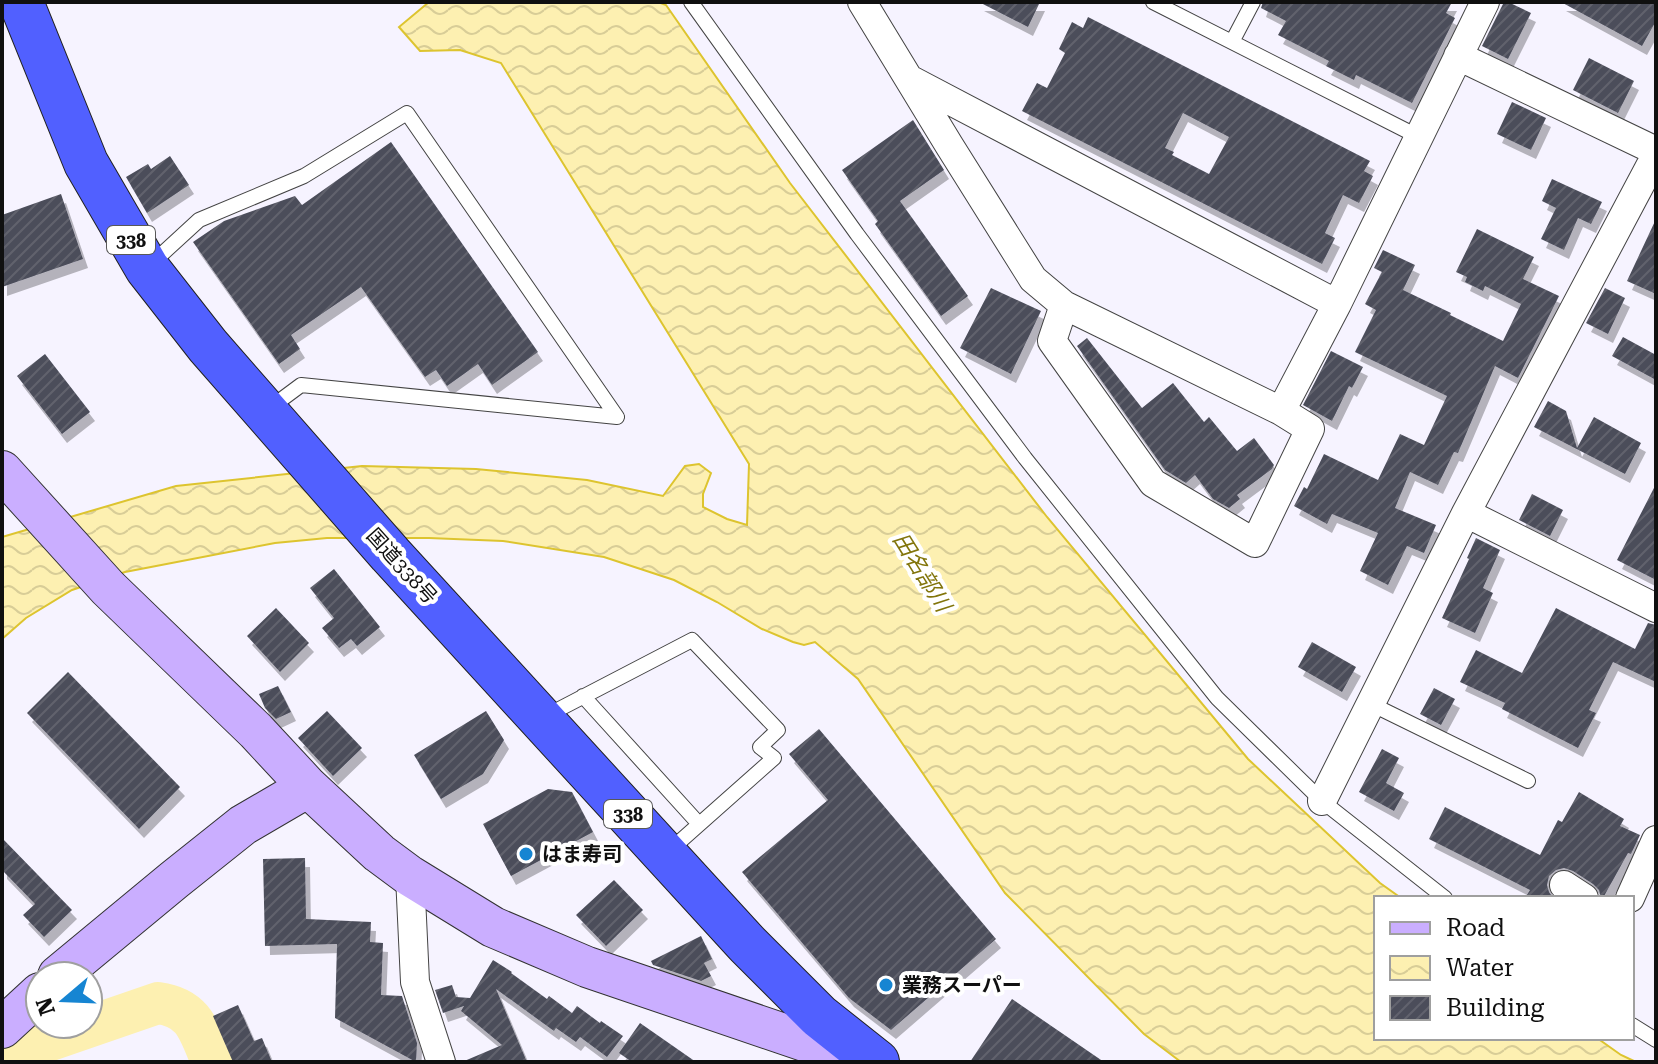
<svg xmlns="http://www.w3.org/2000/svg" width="1658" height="1064" font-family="'Roboto Serif','Noto Sans JP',serif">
  <defs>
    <pattern id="water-waves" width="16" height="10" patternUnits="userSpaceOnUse" patternTransform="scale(2)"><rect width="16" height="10" fill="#fdf0b1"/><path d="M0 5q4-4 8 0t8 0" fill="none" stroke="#d8cd97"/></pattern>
    <pattern id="building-hatch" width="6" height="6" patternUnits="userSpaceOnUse" patternTransform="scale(2)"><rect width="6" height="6" fill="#4b4d5a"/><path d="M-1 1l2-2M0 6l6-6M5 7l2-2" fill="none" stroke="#61626d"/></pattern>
    <filter id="shadow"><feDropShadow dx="5" dy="9" stdDeviation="0" flood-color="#0004"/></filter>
  </defs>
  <rect width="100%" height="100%" fill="#f6f3ff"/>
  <path fill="url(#water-waves)" stroke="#ddc42f" stroke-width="2" d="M429 2H658L666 5 790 183 1047 517 1248 759 1380 883 1401 898H1376V1038H1597L1621 1055 1636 1062H1181L1144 1034 1005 893 858 679 815 642 804 645 793 642 762 629 717 602 674 580 604 557 503 541 429 538H327L275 543 125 572 72 590 26 618 2 639V537L176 486 362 466 476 469 587 480 663 496 685 466 699 464 711 473 703 494V507L727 519 747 525 749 464 501 63 460 50 420 51 399 27Z"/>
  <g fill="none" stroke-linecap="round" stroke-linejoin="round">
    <path stroke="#fdf0b1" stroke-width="42" d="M11 1043H42L158 1003C195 1008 199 1031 212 1062"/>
  </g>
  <path fill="url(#building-hatch)" fill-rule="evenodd" filter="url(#shadow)" d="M979 2H1040L1028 27Z
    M1263 2H1452L1446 13 1455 18 1412 103 1356 75 1354 80 1326 66 1329 61 1278 35 1286 21 1261 8Z
    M1504 2H1508L1531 13 1508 59 1482 46Z
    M1561 2H1656V21L1642 46Z
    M1088 17 1370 161 1364 171 1373 176 1359 203 1343 195 1325 233 1335 238 1322 264 1022 111 1037 83 1047 88 1065 53 1059 49 1072 22 1083 28ZM1183 113 1229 137 1209 174 1172 155 1174 152 1165 148Z
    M1589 58 1634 81 1618 113 1573 90Z
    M1512 102 1546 118 1531 150 1497 134Z
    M913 120 944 170 900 201 968 296 941 316 875 224 878 221 842 170Z
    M391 142 538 352 492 385 478 364 447 386 436 370 425 377 361 287 291 335 300 349 279 364 193 242 224 221 295 196 302 205Z
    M170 156 189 185 147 213 126 177 148 164 151 169Z
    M1552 179 1602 202 1591 224 1578 218 1564 250 1541 239 1556 208 1542 201Z
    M61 194 83 259 2 287V215Z
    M1656 219V294L1627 281Z
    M1477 229 1534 257 1523 279 1559 296 1518 378 1495 366 1458 453 1454 452 1438 485 1410 472 1395 508 1436 525 1424 553 1407 546 1388 585 1360 571 1378 533 1332 514 1327 524 1294 506 1304 487 1307 489 1324 454 1378 480 1400 434 1424 445 1447 396 1355 352 1376 310 1365 304 1382 272 1374 268 1383 250 1415 265 1403 290 1451 313 1450 315 1503 341 1521 304 1485 286 1483 291 1465 282 1467 277 1456 272Z
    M991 288 1041 311 1011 374 960 348Z
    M1605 288 1625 298 1608 334 1586 323Z
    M1623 337 1656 355V380L1612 356Z
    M1087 338 1142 408 1173 383 1204 422 1209 417 1237 451 1254 438 1274 465 1272 469 1237 495 1240 499 1229 508 1213 499 1195 475 1186 483 1165 470 1077 346Z
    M1331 351 1363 367 1352 388 1349 386 1332 421 1303 405Z
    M45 354 90 412 62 434 17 376Z
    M1548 401 1566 411 1577 448 1594 417 1641 443 1625 474 1534 427Z
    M1656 484V580L1617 560Z
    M1532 494 1563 510 1550 536 1519 520Z
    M1476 538 1500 550 1483 588 1493 593 1475 633 1442 618 1469 559 1467 558Z
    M334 569 380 627 357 646 351 639 339 648 322 628 334 618 310 588Z
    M276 608 309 643 280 672 247 636Z
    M1556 608 1635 649 1648 623 1656 625V682L1613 662 1589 710 1596 713 1578 748 1502 709 1505 703 1460 682 1476 650 1522 673Z
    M1312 642 1356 667 1342 692 1298 667Z
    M68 672 180 787 139 829 27 713Z
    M278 686 291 712 276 719 265 708 259 694Z
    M1434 688 1455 699 1441 725 1420 714Z
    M327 711 362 748 333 776 298 738Z
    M486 711 504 740 483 774 441 799 414 755Z
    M819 729 996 939 891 1030 849 998 742 872 828 800 789 754Z
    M1382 749 1399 758 1386 783 1404 793 1394 811 1359 792Z
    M548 789 572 792 593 832 511 876 483 824Z
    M1579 792 1624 819 1620 826 1640 835 1631 854 1628 853 1603 898H1601L1599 890 1593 884 1573 871 1564 868 1556 870 1549 876 1547 885 1549 892 1553 898H1525L1530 890 1429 839 1445 807 1540 855 1558 820 1562 822Z
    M2 838 72 910 44 937 23 915 35 904 2 870Z
    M305 858 306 919 371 922 370 942 383 943 381 995 402 996 417 1043 416 1062 335 1018 337 944 265 946 263 859Z
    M614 880 643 910 606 946 576 915Z
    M701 936 712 959 704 963 711 976 701 981 653 965 651 961Z
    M493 960 512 972 511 973 547 999 549 996 572 1013 577 1006 600 1023 601 1021 623 1036 607 1057 580 1037 576 1042 556 1028 554 1031 496 989 527 1062H462L502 1045 461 1011 464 1006 443 1013 435 990 452 985 456 997 470 998Z
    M1012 999 1104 1062H970Z
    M238 1005 254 1041 262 1038 272 1062H233L213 1016Z
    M640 1023 696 1062H632L619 1053Z"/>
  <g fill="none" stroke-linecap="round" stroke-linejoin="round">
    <g stroke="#434343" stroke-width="16">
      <path id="lane" d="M691 2 857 234 1025 458 1217 698 1322 801 1445 898
        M1153 2 1419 137
        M1232 42 1253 2
        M150 265 199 220 304 176 407 113 617 417
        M270 408 301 385 617 417
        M583 696 699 824
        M1371 704 1528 781
        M544 717 692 640 778 730 760 747 774 758 668 852
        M1632 1025 1656 1040"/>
    </g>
    <g stroke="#434343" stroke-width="30">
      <path id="street" d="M862 2 949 145 1033 279 1064 305 1281 411 1337 304 1485 2
        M1458 56 1656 151
        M911 80 1337 304
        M1064 305 1052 341 1153 483 1255 543 1310 429 1281 411
        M1466 513 1656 608
        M1322 801 1466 513 1656 155
        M410 876 415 982 441 1062
        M1564 885 1584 898
        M1630 898 1656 840"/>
    </g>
    <g stroke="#323232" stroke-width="42">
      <path id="secondary" d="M2 471 108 588 256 731 308 787 379 853 410 876 493 927 587 967 866 1062
        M58 976 174 880 243 825 308 787
        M2 1028 40 993"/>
    </g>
    <g stroke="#212121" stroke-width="46">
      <path id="highway" d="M21 2 86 163 147 268 208 346 390 554 747 944 819 1016 877 1062"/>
    </g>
    <use href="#lane" stroke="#fff" stroke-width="14"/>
    <use href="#street" stroke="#fff" stroke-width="28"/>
    <use href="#secondary" stroke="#caaeff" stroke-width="40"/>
    <use href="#highway" stroke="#5160ff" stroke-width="44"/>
  </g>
  <g fill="#1685d2" stroke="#fff" stroke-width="3">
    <circle cx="526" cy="854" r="8"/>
    <circle cx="886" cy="985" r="8"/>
  </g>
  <g text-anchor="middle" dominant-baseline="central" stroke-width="8" stroke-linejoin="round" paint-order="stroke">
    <g fill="#fff" stroke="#585858" stroke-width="2">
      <rect x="107" y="226" width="48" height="28" rx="6"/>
      <rect x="604" y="800" width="48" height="28" rx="6"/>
    </g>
    <g font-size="18" font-weight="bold" fill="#101010">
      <text x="131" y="240">338</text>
      <text x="628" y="814">338</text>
    </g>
    <g font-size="20" fill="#101010" stroke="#fff">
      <text transform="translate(402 566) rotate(48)">国道338号</text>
    </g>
    <g font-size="20" font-weight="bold" fill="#101010" stroke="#fff" text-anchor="start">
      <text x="542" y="854">はま寿司</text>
      <text x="902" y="985">業務スーパー</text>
    </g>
    <g font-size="22" font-style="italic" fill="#82750b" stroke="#fff">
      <text transform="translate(922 572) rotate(58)">田名部川</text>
    </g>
  </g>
  <rect width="1658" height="1064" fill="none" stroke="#101010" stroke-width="8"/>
  <rect x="1374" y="896" width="260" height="144" fill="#ffffff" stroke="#9f9f9f" stroke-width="2"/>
  <rect x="1390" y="922" width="40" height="12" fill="#caaeff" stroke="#9f9f9f" stroke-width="2"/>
  <text x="1446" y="936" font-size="24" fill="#101010">Road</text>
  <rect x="1390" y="956" width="40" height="24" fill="url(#water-waves)" stroke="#9f9f9f" stroke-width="2"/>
  <text x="1446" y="976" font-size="24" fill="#101010">Water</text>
  <rect x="1390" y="996" width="40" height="24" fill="url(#building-hatch)" stroke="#9f9f9f" stroke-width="2"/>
  <text x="1446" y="1016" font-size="24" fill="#101010">Building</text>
  <g transform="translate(64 1000) rotate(251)"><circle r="38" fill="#ffffff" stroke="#9f9f9f" stroke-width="2"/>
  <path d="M0-6L14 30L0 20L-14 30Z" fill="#1685d2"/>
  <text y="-12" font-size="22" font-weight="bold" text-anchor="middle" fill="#101010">N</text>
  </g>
</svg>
